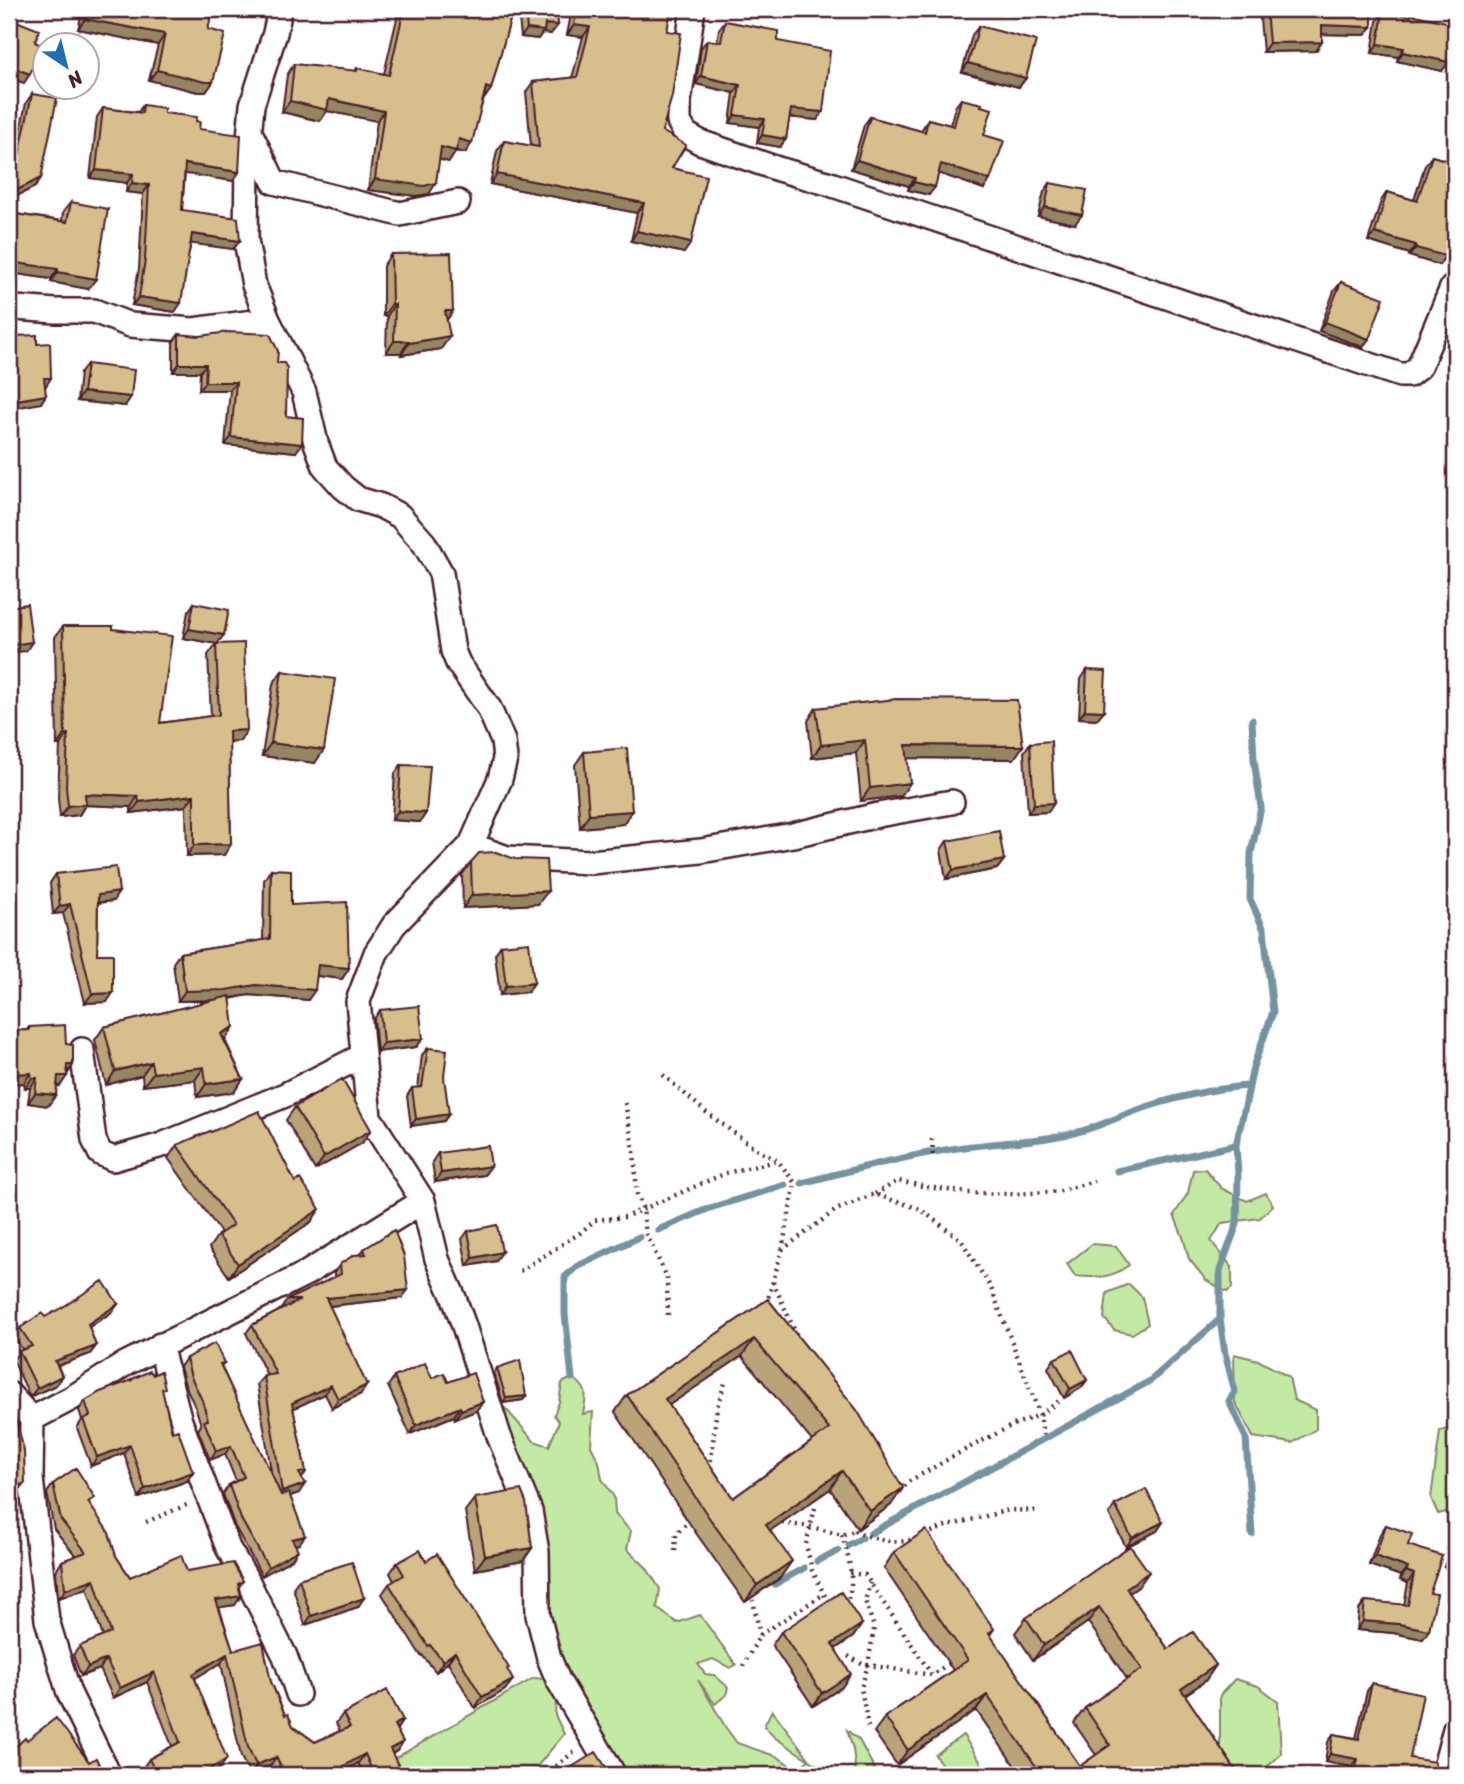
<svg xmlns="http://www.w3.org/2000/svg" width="1464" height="1784" font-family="Sriracha,sans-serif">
  <rect width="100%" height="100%" fill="#fff"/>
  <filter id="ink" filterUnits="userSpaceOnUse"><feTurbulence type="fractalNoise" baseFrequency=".0143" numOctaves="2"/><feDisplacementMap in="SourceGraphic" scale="14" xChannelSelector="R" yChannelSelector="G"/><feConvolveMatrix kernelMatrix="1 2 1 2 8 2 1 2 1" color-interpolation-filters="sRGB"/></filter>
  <g filter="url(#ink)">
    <path fill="#c3eaa5" stroke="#868468" stroke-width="2" d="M1205 1169 1221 1188 1247 1201 1266 1193 1273 1205 1260 1218 1222 1223 1211 1241 1232 1267V1288L1227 1292 1206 1280 1189 1259 1183 1237 1174 1215 1188 1193 1193 1170Z
      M1092 1244 1116 1246 1129 1265C1110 1279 1098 1278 1075 1276L1067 1264Z
      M1129 1284 1142 1297 1148 1324 1132 1334 1114 1330 1104 1318 1107 1293Z
      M1234 1354 1258 1360 1289 1377 1294 1400 1316 1410V1429L1292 1443 1253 1437 1235 1402Z
      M572 1378C590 1388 586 1397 583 1414L593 1412 591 1446 599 1462 602 1479 614 1497 615 1514 631 1531 627 1549 646 1567 660 1589 657 1608 677 1623 700 1615 736 1665 730 1668 713 1659 698 1664 705 1674 714 1675 728 1687 726 1695 715 1704 698 1680 726 1728 737 1743 778 1757 795 1769 809 1760 774 1737 764 1726 772 1710 810 1760 823 1769 817 1775H617L557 1685 555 1715 564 1734 530 1775H393L387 1763 534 1678 556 1680 535 1546 492 1413 505 1408 534 1441 549 1446 559 1422 554 1415 559 1402 562 1383Z
      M1455 1427V1510L1438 1514 1431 1498 1440 1431Z
      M1235 1679 1258 1686 1278 1701 1281 1754 1263 1771 1260 1775H1237L1230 1770 1220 1746V1695Z
      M847 1730 859 1740 878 1775H856L853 1749Z
      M963 1735 989 1775H949L935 1755Z"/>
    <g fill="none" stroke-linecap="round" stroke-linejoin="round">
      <path stroke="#74929f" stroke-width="7" d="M1117 1171 1236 1145
        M802 1183C856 1169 909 1155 964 1147 1002 1142 1048 1141 1085 1130 1102 1125 1118 1117 1135 1111 1169 1099 1213 1088 1249 1086
        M658 1230 710 1208 785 1185
        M572 1378 565 1314V1277L576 1267 639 1237
        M871 1533 1150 1381 1220 1319
        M1252 1534 1246 1438 1229 1401 1235 1392 1225 1353 1220 1319V1270L1237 1224 1238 1174 1236 1145 1246 1102 1253 1067 1273 1012 1264 930 1250 899 1251 853 1261 807 1254 760 1252 720
        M849 1545 862 1538
        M817 1561 838 1551
        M775 1584 804 1568"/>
      <g stroke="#4a1f2b" stroke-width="28">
        <path id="street" d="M693 9 679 101V122L686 134 700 142 778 169 827 183 1400 375H1409L1419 367 1452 288
          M250 132 274 182 400 214 458 202
          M15 308 56 311H94L130 325 193 330 268 320
          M471 845 507 858 591 862 701 851 793 835 878 815 952 802
          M82 1050 94 1140 100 1153 113 1159 162 1145 285 1095 362 1056
          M423 1201 437 1259 454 1298 464 1326 499 1436 530 1511 537 1552 538 1615 549 1658 558 1680 614 1775
          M160 1345 180 1421 228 1548 247 1580 285 1656 298 1694
          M9 1394 32 1419 31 1478 47 1620 69 1693 109 1775
          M32 1419 72 1398 125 1364 307 1273 423 1201 369 1117 358 1001 376 953 394 925 471 845 500 779 505 759 503 741 489 708 458 663 453 651 441 573 424 543 400 516 381 506 358 499 343 487 325 467 316 443 304 392 268 320 254 285 246 240 247 160 252 105 275 33 278 19 277 9
          M1443 1775 1455 1729"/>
      </g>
      <path stroke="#4a1f2b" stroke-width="4.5" stroke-dasharray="2 5" stroke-linecap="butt" d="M663 1075 707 1113 756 1149 778 1161 795 1183 782 1250 767 1302
        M625 1103 634 1151 637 1194 643 1209 646 1234 667 1277 668 1317
        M932 1139 933 1159
        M875 1194 898 1181 927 1187 968 1193 1015 1194 1061 1191 1094 1181
        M782 1250 836 1210 874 1194 920 1209 961 1240 991 1288 1040 1415 1043 1435
        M520 1271 580 1233 595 1220 625 1217 726 1173 777 1161
        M773 1282 798 1338
        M710 1468 717 1407 726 1380
        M900 1492 908 1482 959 1453 1013 1425 1040 1415 1059 1401
        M815 1508 806 1544 812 1570 830 1606
        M146 1522 189 1504
        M782 1523 811 1527 842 1535 854 1531 861 1525
        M854 1531C874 1539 896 1546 917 1538
        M842 1535C848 1556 857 1582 846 1603
        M925 1535 944 1527 1009 1510 1038 1511
        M675 1551 676 1534 690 1519
        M850 1573 865 1575 932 1675
        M760 1635 824 1594
        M848 1656 862 1664 932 1675 951 1662
        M743 1666 760 1635 753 1600
        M868 1727 861 1688 868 1665 874 1627 865 1601 870 1583
        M545 1775 574 1752"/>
      <use href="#street" stroke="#fff" stroke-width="23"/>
    </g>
    <path fill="#b9a379" stroke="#4a1f2b" stroke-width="2" fill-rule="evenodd" d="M83 9H213L208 29 213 82 206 92H198L149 80 158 45 78 29Z
      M402 9H429L462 16 463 9H513L491 89 484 99 465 153 456 151 449 162 439 159 429 194 416 196 368 190 377 121 327 111 320 121 282 112 287 75 294 64 355 71 357 68 384 74 398 14Z
      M518 9H557L551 34 542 33 538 39 521 37Z
      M572 9H671L667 31 662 131 672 168 684 253 631 241 637 213 490 184 497 151 504 141 531 146 526 92 533 82 572 78 583 37 567 35Z
      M1266 10 1372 27 1365 35 1322 34 1316 51 1263 52 1260 19Z
      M1383 12 1410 16 1411 14 1442 71 1397 61 1398 57 1372 53 1377 21Z
      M725 21 778 41 817 120 789 117 786 139 780 147 757 143 759 127 730 123 734 93 696 84 701 48 707 40 717 42 719 29Z
      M979 26 1026 78 1019 87 962 72 972 35Z
      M32 94 41 178 35 187 9 200V184L26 103Z
      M961 99 981 106 984 135V189L939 173 929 195 908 190 909 186 851 169 864 125 870 117 921 131 928 119 950 125 955 107Z
      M143 105 164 113 196 121 199 129 239 172 233 181 185 173 182 210 240 241 233 249 191 243 175 312 132 305 139 269 143 194 126 192 127 183 90 178 97 117 103 108 138 112Z
      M1432 156 1455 163V260L1444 258 1439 265 1409 256 1410 254 1368 241 1381 201 1387 192 1414 200 1425 165Z
      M1050 183 1075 224 1038 216 1044 192Z
      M71 202 88 289 51 282V279L10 273 11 266 9 213 62 221 63 212Z
      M391 254 447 320 441 349 401 355V353H386L387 316H383V266Z
      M1341 282 1363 347 1319 331 1334 291Z
      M179 334 277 363 286 416 296 452 225 445 230 390H199L200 372H173V342Z
      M87 364 125 406 77 401 80 373Z
      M194 603 217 644 183 638 188 612Z
      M63 626 113 629 160 723 211 716 208 655 216 644 247 730 240 741 229 742 231 844 224 855 187 856 186 806 131 813V807L85 805 79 815 60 817 58 798 60 745H57L55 637Z
      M1087 670 1097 719 1079 718 1081 679Z
      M282 671 315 763 262 756 273 684Z
      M816 708 1014 759 907 758 901 796 861 801 856 753 812 758 808 721Z
      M1030 743 1054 803 1048 812 1028 813 1024 752Z
      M584 752 623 824 580 828 575 765Z
      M401 765 426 813 420 822 392 820 395 773Z
      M947 841 1004 860 997 869 946 879 941 850Z
      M471 862 538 904 463 908 462 875Z
      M271 869 291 905 349 968 342 979 317 976 308 1000 249 995 230 999 225 1040 243 1079 234 1092 197 1097 195 1080 143 1086 142 1075 106 1085 95 1040 104 1027 210 1001H178L173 963 180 953 263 940 264 880Z
      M56 874 113 901 98 903 97 954 107 1002 85 1003 63 913 53 914 50 883Z
      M501 945 528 992 500 995 495 954Z
      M380 1010 416 1047 377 1052 374 1019Z
      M29 1027 66 1044 73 1065 60 1086H57L48 1106 28 1103 30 1088H25L24 1083 9 1084V1031L27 1030Z
      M428 1048 444 1077V1121L411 1126 407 1096 412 1088H418L422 1055Z
      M295 1107 362 1143 315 1170 286 1120Z
      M177 1145 311 1222 229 1277 209 1248 218 1235 221 1233 168 1158Z
      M438 1153 491 1166 484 1175 435 1182 432 1162Z
      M468 1231 496 1261 467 1266 462 1239Z
      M364 1249 402 1298 329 1306 361 1394 332 1408 325 1394 293 1408 306 1472 302 1478 299 1493 290 1496 299 1544 295 1545 292 1559 262 1576 235 1527 223 1494 229 1485 236 1481 225 1454 210 1460 198 1430 201 1425 196 1409 185 1385 180 1367 186 1358 224 1363 221 1366 272 1477 257 1384 264 1376 267 1375 246 1333 252 1325 283 1309H281L334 1277V1273L340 1264 360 1255Z
      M768 1299 891 1505 858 1529 830 1489 770 1530 780 1578 745 1602 696 1533 615 1412 627 1395ZM742 1356 812 1441 733 1498 669 1405Z
      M118 1304 112 1312 89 1327 96 1346 90 1354 58 1366 62 1376 56 1385 30 1397 13 1360 19 1351 23 1350 14 1337 20 1328 45 1317Z
      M1054 1359 1087 1380 1081 1388 1064 1398 1048 1368Z
      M497 1368 526 1396 523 1400 503 1403 494 1373Z
      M394 1377 432 1378 448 1382 483 1402 476 1411 455 1419 454 1416 410 1434 388 1386Z
      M132 1379 162 1392 187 1481 139 1498 124 1453 91 1466 77 1428 82 1420 79 1410 85 1401 130 1381Z
      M53 1484 90 1504 116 1556 130 1577 187 1571 243 1581 239 1587 235 1605 219 1607 233 1650 271 1682 285 1715 293 1726 315 1742 340 1731 336 1723 343 1714 396 1729 403 1742 397 1751 392 1754 403 1775H364L358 1763 338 1775H274L270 1766 250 1775 241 1757 221 1663 195 1678 220 1768 211 1774 212 1775H146L142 1769 149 1759 172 1746 147 1682 113 1698 100 1669 81 1676 73 1655 80 1646 103 1637 87 1588 59 1598 58 1597 56 1571 62 1561 76 1556 54 1529 47 1493Z
      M475 1498 532 1548 523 1561 475 1570 465 1511Z
      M1115 1505 1163 1522 1157 1531 1126 1547 1109 1514Z
      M1386 1525 1408 1545 1430 1593 1423 1639 1393 1633 1357 1630 1359 1610 1365 1601 1404 1605 1408 1583 1400 1580 1401 1576 1369 1565 1380 1534Z
      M1455 1532V1570L1444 1567Z
      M894 1552 994 1629 990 1635 1080 1766 1096 1755 1074 1723 1085 1708 1127 1679 1088 1622 1033 1660 1015 1633 1026 1618 1138 1587 1129 1593 1168 1649 1216 1665 1205 1681 1185 1695 1239 1775H1021L976 1710 897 1765 874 1732 885 1717 953 1670 884 1568Z
      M426 1561 507 1670 505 1690 475 1708 448 1662 436 1672 422 1655 421 1656 382 1594 389 1584 394 1581 390 1573 397 1563Z
      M299 1579 358 1607 305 1625 293 1588Z
      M862 1624 853 1637 835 1649 842 1687 813 1706 772 1645 781 1632Z
      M1372 1683 1410 1758 1435 1770 1438 1775H1350L1352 1767 1325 1762 1328 1742 1333 1734 1356 1738 1367 1691Z"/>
    <path fill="#968563" stroke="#4a1f2b" stroke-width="2" d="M85 19 165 34 158 45 78 29Z
      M545 24 558 25 551 34 542 33 538 39 521 37 527 29Z
      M574 25 590 27 583 37 567 35Z
      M1322 25 1372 27 1365 35 1315 34Z
      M1322 42 1316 51 1263 52 1269 43Z
      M1378 44 1404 48 1398 57 1372 53Z
      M1403 52 1449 62 1442 71 1397 61Z
      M968 63 1026 78 1019 87 962 72Z
      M9 66 30 74 24 83 9 78Z
      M157 70 213 82 206 92H198L149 80Z
      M701 76 740 85 734 93 696 84Z
      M486 87 491 89 484 99Z
      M329 99 384 111 377 121 327 111 320 121 282 112 290 101Z
      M791 109 823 112 817 120 785 117Z
      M735 115 765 119 759 127 730 123Z
      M762 135 786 139 780 147 757 143Z
      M459 139 472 143 465 153 452 150Z
      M441 147 456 151 449 162 433 158Z
      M857 160 915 178 909 186 851 169Z
      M185 164 239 172 233 181 179 173Z
      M941 164 990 180 984 189 935 172Z
      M96 170 133 174 127 183 90 178Z
      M497 174 644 203 637 213 490 184Z
      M41 178 35 187 9 200V196L11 193Z
      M375 179 436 183 429 194 416 196 368 190Z
      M914 182 935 187 929 195 908 190Z
      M132 183 149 185 143 194 126 192Z
      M1045 207 1082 215 1075 224 1038 216Z
      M637 231 691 243 684 253 631 241Z
      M1375 233 1416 245 1410 254 1368 241Z
      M192 234 240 241 233 249 186 243Z
      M1416 248H1448L1455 250V260L1444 258 1439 265 1409 256Z
      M9 254 18 256 11 266H9Z
      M17 263 58 269 51 279 10 273Z
      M58 272 96 279 88 289 51 282Z
      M139 297 181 303 175 312 132 305Z
      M392 304H395L387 316H383Z
      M445 311H453L445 323Z
      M1325 322 1369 339 1363 347 1319 331Z
      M450 336 441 349 401 355 409 343Z
      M394 341H409L401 353H386Z
      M179 364H206L200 372H173Z
      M44 378H51L46 386H38Z
      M205 382H236L230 390H199Z
      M83 392 131 397 125 406 77 401Z
      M46 395 41 403 9 409V403L10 401Z
      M231 437 302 444 296 452 225 445Z
      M189 629 224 635 217 644 183 638Z
      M32 642 26 651 9 653V648L11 645Z
      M1085 710 1104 711 1097 719 1079 718Z
      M247 730 240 741 222 742 229 731Z
      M65 734H68L60 745H57Z
      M865 740 856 753 812 758 821 745Z
      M271 743 324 750 315 763 262 756Z
      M906 745 1023 746 1014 759 897 758Z
      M910 783 901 796 861 801 870 788Z
      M85 794 138 796 131 807 85 805 79 815 60 817 68 806Z
      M194 795 186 806 131 813 139 802Z
      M1054 803 1048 812 1028 813 1034 804Z
      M398 811 426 813 420 822 392 820Z
      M632 811 623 824 580 828 589 814Z
      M231 844 224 855 187 856 194 845Z
      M1004 860 997 869 946 879 953 870Z
      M548 891 538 904 463 908 472 895Z
      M119 892 113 901 92 903 98 895Z
      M70 904 63 913 53 914 60 906Z
      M318 965 349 968 342 979 310 975Z
      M534 983 528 992 500 995 506 986Z
      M256 985 315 990 308 1000 249 995 219 1000 178 1001 185 991Z
      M113 993 107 1002 85 1003 92 994Z
      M234 1027 225 1040 221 1034Z
      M423 1039 416 1047 377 1052 383 1043Z
      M151 1062 142 1075 106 1085 115 1071Z
      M67 1065H73L66 1075Z
      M204 1067 195 1080 143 1086 153 1073Z
      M31 1073 24 1083 9 1084V1074Z
      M58 1076H67L60 1086 51 1087Z
      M32 1078H37L30 1088H25Z
      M243 1079 234 1092 197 1097 206 1084Z
      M35 1093 56 1095 48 1106 28 1103Z
      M449 1114 444 1121 411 1126 416 1119Z
      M371 1130 362 1143 315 1170 324 1157Z
      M491 1166 484 1175 435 1182 441 1173Z
      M320 1209 311 1222 229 1277 238 1264Z
      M502 1252 496 1261 467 1266 473 1258Z
      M408 1290 402 1298 320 1307 326 1298Z
      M287 1300H300L294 1309H281Z
      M118 1304 112 1312 82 1332 88 1324Z
      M754 1339 742 1356 653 1416 665 1399Z
      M96 1346 90 1354 49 1369 55 1361Z
      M62 1376 56 1385 30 1397 37 1388Z
      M1087 1380 1081 1388 1064 1398 1070 1389Z
      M331 1385 325 1394 286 1412 292 1403Z
      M367 1385 361 1394 332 1408 338 1399Z
      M526 1396 523 1400 503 1403 506 1398Z
      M483 1402 476 1411 455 1419 461 1410Z
      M460 1407 454 1416 410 1434 416 1425Z
      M130 1445 124 1453 91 1466 97 1457Z
      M231 1446 225 1454 210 1460 216 1451Z
      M842 1471 830 1489 754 1542 766 1525Z
      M193 1472 187 1481 139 1498 145 1489Z
      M25 1483 18 1492 9 1496V1490Z
      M305 1484 299 1493 276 1501 282 1492Z
      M903 1488 891 1505 858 1529 870 1511Z
      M1163 1522 1157 1531 1126 1547 1132 1538Z
      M305 1536 299 1544 286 1548 292 1539Z
      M532 1548 523 1561 475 1570 485 1556Z
      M298 1550 292 1559 262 1576 268 1567Z
      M1375 1556 1408 1568 1401 1576 1369 1565Z
      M1450 1558 1455 1560V1570L1444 1567Z
      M792 1561 780 1578 745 1602 757 1585Z
      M1406 1571 1414 1574 1408 1583 1400 1580Z
      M1149 1572 1138 1587 1115 1603 1126 1588Z
      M94 1579 87 1588 59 1598 66 1589Z
      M241 1596 235 1605 210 1609 216 1600Z
      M364 1598 358 1607 305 1625 311 1616Z
      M1099 1607 1088 1622 1033 1660 1044 1645Z
      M1363 1621 1399 1624 1429 1630 1423 1639 1393 1633 1357 1630Z
      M862 1624 853 1637 823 1657 832 1644Z
      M455 1652 448 1662 436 1672 443 1661Z
      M227 1654 221 1663 187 1683 193 1674Z
      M106 1659 100 1669 81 1676 88 1667Z
      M1216 1665 1205 1681 1170 1705 1181 1689Z
      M154 1672 147 1682 113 1698 120 1688Z
      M851 1674 842 1687 813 1706 822 1693Z
      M513 1680 505 1690 475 1708 482 1697Z
      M987 1695 976 1710 897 1765 908 1750Z
      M403 1720 397 1729 394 1725Z
      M403 1742 397 1751 384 1758 390 1749Z
      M365 1754 358 1763 338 1775H328Z
      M1330 1754 1358 1759 1352 1767 1325 1762Z
      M276 1757 270 1766 250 1775 256 1765Z
      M227 1759 220 1768 208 1775V1770Z"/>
    <path fill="#d7be8d" stroke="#4a1f2b" stroke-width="2" fill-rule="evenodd" d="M88 9H213L208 29 225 34 213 82H205L157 70 165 34 85 19Z
      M404 9H429L467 17 469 9H513L491 89 486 87 472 143 459 139 456 151 441 147 436 183 424 186 375 179 384 111 329 99 327 110 290 101 294 64 357 71V68L389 75Z
      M525 9H557L558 25 545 24 544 31 527 29Z
      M577 9H671L667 31 681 33 672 96 662 131 686 145 672 168 706 176 691 243 637 231 644 203 497 174 504 141 539 147 533 82 577 77 590 27 574 25Z
      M1292 9H1372V27L1322 25V42L1269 43 1266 10Z
      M1383 12 1411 16V14L1455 24V31L1449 62 1403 52 1404 48 1378 44Z
      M9 18 39 30 35 42 41 45 30 74 9 66Z
      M725 21 778 31V41L830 51 823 112 791 109 786 139 762 135 765 119 735 115 740 85 701 76 707 40 721 42Z
      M979 26 1036 41 1026 78 968 63Z
      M32 94 57 98 41 178 11 193Z
      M961 99 982 104 981 106 992 109 984 135 1004 141 990 180 941 164 935 187 914 182 915 178 857 160 870 117 925 132 928 119 954 126Z
      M143 105 164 108V113L197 117 196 121 200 122 199 129 241 135 239 172 185 164 182 210 238 218 240 241 192 234 181 303 139 297 145 260 149 185 132 183 133 174 96 170 103 108 142 113Z
      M1432 156 1455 163V250L1448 248 1445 256 1416 248V245L1375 233 1387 192 1417 201Z
      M1050 183 1087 190 1082 215 1045 207Z
      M71 202 108 209 96 279 58 272V269L17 263 18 256 9 254V213L67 222Z
      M451 253 453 311H445L450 336 409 343V341H394L395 304H392L391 254Z
      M1341 282 1384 298 1369 339 1325 322Z
      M228 332 270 334 278 351 277 363H284L287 368 286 416 303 418 302 444 231 437 236 382H205L206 364H179V334L200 336Z
      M37 335V344L50 343 51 378H44L46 395 10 401 9 393V342H17L16 336Z
      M87 364 134 370 131 397 83 392Z
      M194 603 229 610 224 635 189 629Z
      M27 604 32 642 11 645 9 628V607Z
      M63 626H113V629L172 636 160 723 219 715 216 644 244 643 247 730 229 731 231 844 194 845V795L139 802 138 796 85 794 86 804 68 806 66 787 68 734H65Z
      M1087 670 1106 671 1104 711 1085 710Z
      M282 671 335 679 324 750 271 743Z
      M896 699 1017 700 1023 746 906 745 910 783 870 788 865 740 821 745 816 708Z
      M1051 741 1054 803 1034 804 1030 743Z
      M627 748 632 811 589 814 584 752Z
      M401 765 430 766 426 813 398 811Z
      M999 831 1004 860 953 870 947 841Z
      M496 852 515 859 546 860 548 891 472 895 471 862 479 853Z
      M116 867 119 892 98 895 97 954H113V993L92 994 70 904 60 906 56 874Z
      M271 869 291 870V905L347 902 349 968 318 965 315 990 256 985 226 990 185 991 180 953 270 939Z
      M529 942 534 983 506 986 501 945Z
      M230 996 234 1027 221 1034 243 1079 206 1084 204 1067 153 1073 151 1062 115 1071 104 1027Z
      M419 1006 423 1039 383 1043 380 1010Z
      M65 1025 66 1044 73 1045V1065H67V1076H58L56 1095 35 1093 37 1078H32L31 1073 9 1074V1031L29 1030V1027Z
      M428 1048 447 1050 444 1077 449 1114 416 1119 412 1088 422 1087Z
      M342 1079 371 1130 324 1157 295 1107Z
      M259 1111 295 1182 300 1179 320 1209 238 1264 218 1235 233 1225 177 1145 210 1131 211 1132Z
      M488 1146 491 1166 441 1173 438 1153Z
      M497 1225 502 1252 473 1258 468 1231Z
      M394 1230 404 1256 408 1290 326 1298 367 1385 338 1399 331 1385 292 1403 306 1472 299 1473 305 1484 282 1492 264 1376 276 1374 252 1325 300 1300H287L341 1274 340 1264 354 1255 366 1254 364 1249Z
      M103 1281 118 1304 88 1324 96 1346 55 1361 62 1376 37 1388 19 1351 32 1346 20 1328 42 1313 45 1317 63 1307Z
      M768 1299 857 1410 903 1488 870 1511 842 1471 766 1525 792 1561 757 1585 708 1516 627 1395ZM754 1339 829 1429 733 1498 665 1399Z
      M215 1343 224 1363 220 1364 276 1484 281 1495 289 1493 305 1536 292 1539 298 1550 268 1567 241 1519 229 1485 244 1477 231 1446 216 1451 204 1421 208 1420 202 1400 191 1377 186 1358Z
      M1072 1350 1087 1380 1070 1389 1054 1359Z
      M520 1360 526 1396 506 1398 497 1368Z
      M425 1363 432 1378 444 1373 448 1382 473 1373 483 1402 461 1410 460 1407 416 1425 394 1377Z
      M150 1371 153 1375 161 1371 165 1388 162 1389 172 1432 178 1430 193 1472 145 1489 130 1445 97 1457 83 1419 90 1416 85 1401 100 1392 132 1380V1379Z
      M15 1414 24 1451 25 1483 9 1490V1415Z
      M76 1468 95 1498 88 1502 109 1533 116 1556 130 1577 181 1555 187 1571 233 1563 243 1581 238 1584 241 1596 216 1600 233 1650 231 1651 263 1642 271 1682 285 1715 288 1714 293 1726 315 1742 350 1727 343 1714 387 1690 403 1720 394 1725 403 1742 390 1749 403 1775H374L365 1754 328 1775H285L276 1757 256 1765 248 1747 227 1654 193 1674 227 1759 208 1770 212 1775H157L149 1759 180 1742 154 1672 120 1688 106 1659 88 1667 80 1646 111 1633 94 1579 66 1589 65 1588 62 1561 86 1552 61 1520 53 1484Z
      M1146 1489 1163 1522 1132 1538 1115 1505Z
      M521 1490 526 1502 532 1548 485 1556 475 1498Z
      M1386 1525 1412 1534 1408 1545 1442 1556 1430 1593 1437 1594 1429 1630 1399 1624 1363 1621 1365 1601 1408 1605 1414 1574 1406 1571 1408 1568 1375 1556Z
      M926 1530 994 1629 989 1633 1080 1766 1110 1745 1085 1708 1142 1669 1099 1607 1044 1645 1026 1618 1130 1546 1149 1572 1126 1588 1168 1649 1193 1632 1216 1665 1181 1689 1239 1775H1042L987 1695 908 1750 885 1717 968 1660 894 1552Z
      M1455 1541V1560L1450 1558Z
      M420 1550 426 1561 437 1554 509 1668 507 1669 513 1680 482 1697 455 1652 443 1661 430 1645 428 1646 389 1584 404 1575 397 1563Z
      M352 1562 364 1598 311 1616 299 1579Z
      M841 1592 862 1624 832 1644 851 1674 822 1693 781 1632Z
      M1372 1683 1423 1694 1410 1758 1435 1762V1770L1438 1775H1354L1358 1759 1330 1754 1333 1734 1359 1739Z
      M56 1718 89 1762 96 1758 103 1773 106 1775H9V1753L25 1738 27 1740Z
      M596 1752 611 1775H559Z"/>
  </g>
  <rect width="1464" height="1784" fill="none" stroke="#fff" stroke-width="35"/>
  <rect x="18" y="18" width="1429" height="1749" fill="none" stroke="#4a1f2b" stroke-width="2.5" filter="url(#ink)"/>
  <g transform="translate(66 66) rotate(145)"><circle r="33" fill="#ffffff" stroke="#b7a5aa" stroke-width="2"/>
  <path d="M0-5L12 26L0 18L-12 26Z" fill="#1f6fb2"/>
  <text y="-10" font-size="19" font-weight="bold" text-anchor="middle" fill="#4a1f2b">N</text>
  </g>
</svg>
